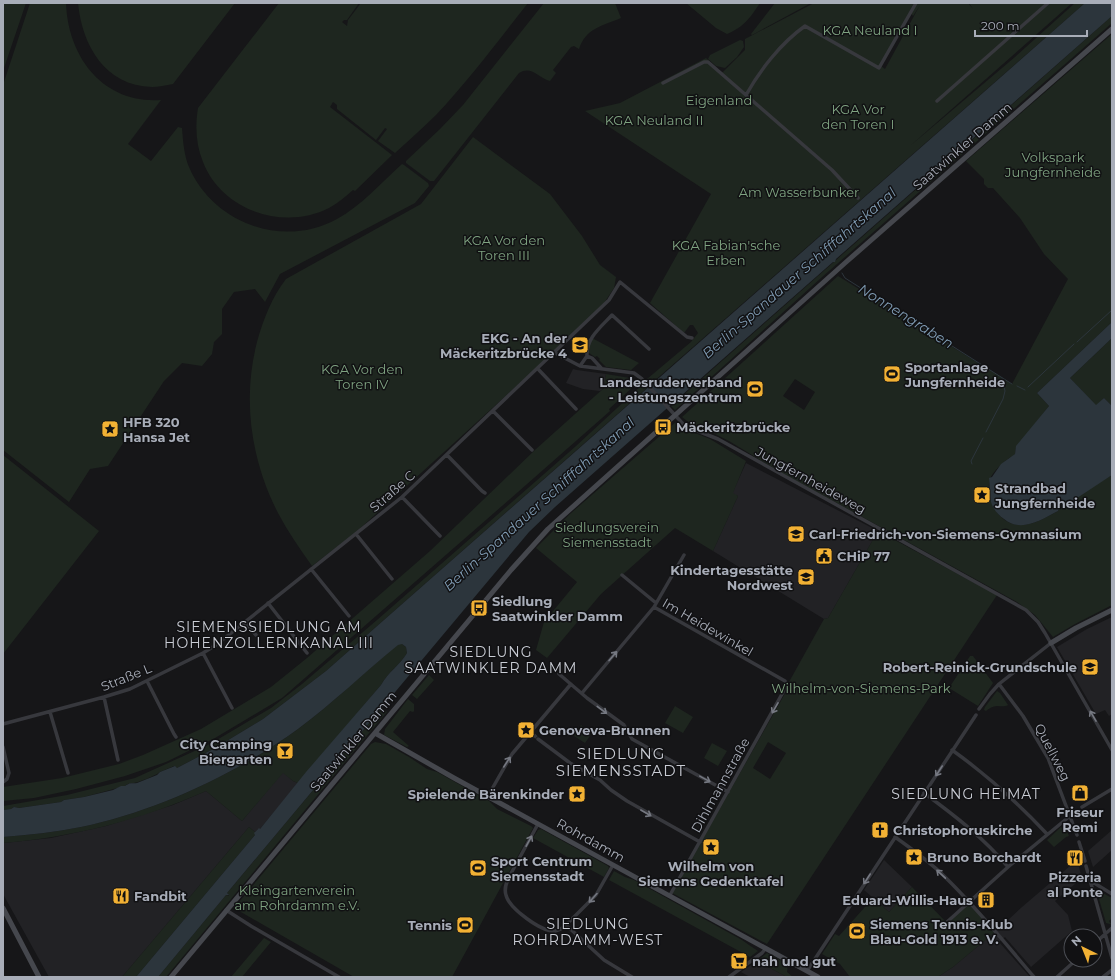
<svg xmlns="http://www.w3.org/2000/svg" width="1115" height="980" font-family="Montserrat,sans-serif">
  <rect width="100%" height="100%" fill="#161618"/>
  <path fill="#222225" d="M573 369 577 370 606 374 604 388 600 391 583 389 566 383Z
    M746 463 878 531 828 618 824 619 713 551 738 496 732 494Z
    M1112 617V714L1109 716 1105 710 1096 714 1057 647 1087 629Z
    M283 772 293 781 298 783 260 829H258L255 832 249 827 122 977H49L3 894V843L51 838 106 826 173 805 206 791 242 821Z
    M1112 830V850L1093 867 1088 851Z
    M884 860 912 887 889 912 864 890Z
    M1077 860 1082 878 1055 901 1068 915 1072 931 1031 967 1005 937 999 942 1030 977H938L953 967 995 932 1022 907Z
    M757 961 787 977H750L741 972Z"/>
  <path fill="#1e261f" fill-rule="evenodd" d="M3 3H26L3 71Z
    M30 3H66C68 57 103 104 161 100L128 144 151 161 178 127 182 128C183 141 184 155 189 167 213 223 283 249 337 219 361 206 381 183 402 164L404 165 428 183 429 186 415 203 280 274 265 302 255 289 234 292 222 309V334L214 342 212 354 202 366 182 363 164 381 108 466 90 469 69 502 3 450V85Z
    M78 3H235L173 84C166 85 158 87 152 87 105 86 82 45 78 3Z
    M279 3H359L347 20H344L342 22 347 26 348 20 361 3H528C498 41 469 80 436 115 423 128 409 140 395 153L378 141 387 129 385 128 376 140 337 109V105L333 102 330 107 392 155 355 191 353 190C346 196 338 203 329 208 284 231 222 211 203 162 196 145 195 127 198 108Z
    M544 3H615L621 18C602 26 586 28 579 49L574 46 571 47 553 70 556 73 550 81C539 78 531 65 519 73L434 181H430L406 163V161L440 129 463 105Z
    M686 3H760C750 18 744 27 727 34L716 28Z
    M775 3H811L752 35 751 34Z
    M814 3H914L881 66 885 69 920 5 913 16 911 13 916 3H968L973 9 969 3H1072L910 146 1015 57 1075 3H1085L652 383 647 379 691 342 698 333 693 325H690L684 333 650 303 711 194 585 111 620 103 706 58 722 73 745 50V39Z
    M1112 16V23L821 278 675 410 671 406Z
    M1112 34V322L1037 393 1049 406 1016 448 1015 454C1013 457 1010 457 1008 459 1002 463 992 473 990 479 984 500 1000 527 1023 525 1035 524 1047 517 1058 511L1060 506 1112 475V605L1075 624 1053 637 1035 615 1017 602 777 470 729 441 713 433 692 425 682 417 838 276 1012 384 1068 279 1044 254 1020 218 993 188H988L984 184V179L966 161ZM795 379 815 392 804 410 783 396Z
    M740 40 743 41 744 47 737 57 725 68 716 66 708 59 710 55Z
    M473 137 550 194 582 236 600 265 616 277 614 288 604 303 556 350 355 533 312 566C300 549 288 532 278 513 251 460 242 400 257 342 263 320 272 297 286 279L421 204Z
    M592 338 639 363 631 370 606 367 599 360 600 359 597 356 595 357 589 353 588 349Z
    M1112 338V406L1104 398 1096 406 1070 378Z
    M606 374 630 378 636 384 609 409 610 411 518 492 282 698 215 738 166 762 125 776 76 789 34 798 3 801V787L62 778 119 764 143 755 201 729 271 687 307 658 430 551 536 449 604 388Z
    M643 384 647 388 326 671 263 719 215 748 177 768 174 766 160 772 157 774C151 777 144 780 138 782 132 784 129 782 125 786L84 797 64 800 61 802 19 808 14 807 11 809 3 810V806L67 795 135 778 210 744 271 708 302 684 377 620 576 446Z
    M676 422 685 429 710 439 746 461 733 493 738 496 713 551 675 528 601 594 547 658 536 650 544 622 577 582 536 548 570 514Z
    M3 455 99 531 3 654Z
    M878 531 997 595 767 944 672 893 791 683 789 682 824 619 828 618ZM768 742 786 753 770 779 753 768Z
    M398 644H402L406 647 407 653C400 665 388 672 381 685L298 783 293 781 283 773 242 821 206 791C141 820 74 837 3 843V837C29 835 55 832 81 827 157 811 236 774 298 729 333 703 365 672 398 644Z
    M970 656H973L993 683 978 706 949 688Z
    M429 675 434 680 417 699 412 695Z
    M997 691 1000 693 1008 705C1001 709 997 702 986 711L984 710 985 707Z
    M408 699 414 704V711L413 712 410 711 393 732 409 746 407 747 384 735 385 729Z
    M675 706 693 717 683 733 665 723Z
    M382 708 387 712 380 720 166 977H158L226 895 229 896 227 893Z
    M581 725 592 733 585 743 574 736Z
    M375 742 386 744 409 757 427 769 437 772 489 801 497 809 531 826 533 828 452 977H354L234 908 371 744Z
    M712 743 727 751 718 766 704 758Z
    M249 827 255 832V835L136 977H122Z
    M1061 827 1064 830 1066 829 1069 836 1066 837 1054 847 1047 840Z
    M541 829 608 866 609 868 604 877 533 838 538 830Z
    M614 871 625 877 634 880 742 940 749 945 758 951 750 957 609 880Z
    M912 887 946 922 969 902 995 932 953 967 938 977H850L840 964 822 954 835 934 839 936 873 898 889 912Z
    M1099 891 1112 898V918L1109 921 1111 924H1110L1106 923 1097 892Z
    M264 938 271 942 242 977H231Z
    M767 953 788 964 787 972 793 977H787L757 961Z"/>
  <path fill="#2c353c" d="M1085 3H1112V16L836 259 835 262H833L555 507 529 532 227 893 229 895H226L158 977H136L255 835 254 833 259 828 260 829 306 772 381 685C388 672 400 665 407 653L406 647 402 644 398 645C365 672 333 703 298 729 236 774 157 811 81 827 55 832 29 835 3 837V810L11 809 14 807 19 808 61 802 64 800 84 797 113 790 121 786H125C131 782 130 784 137 783L157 775 160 772 175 766 177 768 215 748 263 719 326 671Z
    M1112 322V338L1070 378 1096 405 1104 398 1112 406V475L1071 502 1064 503 1060 506 1058 511C1041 520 1021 533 1004 519 998 515 993 509 991 502 989 494 990 485 989 478L992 477 1001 464 1015 454 1016 446 1049 406 1037 393Z"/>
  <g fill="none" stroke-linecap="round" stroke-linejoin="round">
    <path stroke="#2c353c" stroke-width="1" d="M842 273 845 278 1012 384
      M1077 342 1112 310
      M1017 386 1025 390
      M1028 387 1074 344
      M986 432 1003 399 1005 391 1002 378
      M972 464 971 461 983 438"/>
    <path stroke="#333438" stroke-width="3.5" stroke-dasharray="3.5 2" stroke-linecap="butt" d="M534 735 538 739"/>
    <path stroke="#37383d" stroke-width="3.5" d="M663 83 704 62H708L832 170 858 198
      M746 95C760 70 781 43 805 26L879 68 916 3
      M937 101 1048 3
      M555 353 580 366 634 373 642 379 684 425 690 428 718 439 1026 610 1038 622 1045 633 1112 750
      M587 356C586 338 601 327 612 315L649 349
      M587 356 592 358 602 369
      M580 366 587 356
      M538 369 576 409
      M493 411 532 450
      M447 455 482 491 485 493
      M402 497 440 536
      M356 534 392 579
      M311 569 349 616
      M622 575 656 603
      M268 603 307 653
      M654 607 785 681 787 685 670 895
      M245 622 256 635
      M203 653 232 708
      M559 674 587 698 624 725 632 739 728 792
      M147 681 174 734 176 737
      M999 684 1023 716 1048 758 1077 835
      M582 693 654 607 684 555
      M104 697 118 760
      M979 709 990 694 999 684 1051 643
      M50 712 68 773
      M3 724 104 697 130 689 203 653 216 645 402 497 609 300 620 282 687 337 692 338
      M538 739 570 763 600 780 611 790 627 801 700 842
      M3 747 9 773 7 779 3 782
      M952 750C987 775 1018 803 1047 834
      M924 793C954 815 984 838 1008 867
      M488 796 512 754 571 684
      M1082 807 1112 789
      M538 824 508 879C506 884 504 889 506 895 509 908 541 932 555 931 560 930 563 928 566 925L596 895 613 865
      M895 837C912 849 930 862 945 877 977 908 1005 943 1034 977
      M1079 842 1085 861
      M1086 866 1112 958
      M1091 881 1112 894
      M226 910 251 926 339 977
      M947 922 1008 867 1076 811
      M566 925 604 960 632 977
      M1095 943 1112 928
      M807 971 976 715
      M729 977 762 953 766 948
      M1057 977 1076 960
      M1103 977 1112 970"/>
    <path stroke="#45474d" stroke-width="5" d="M1051 643 1076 628 1112 610
      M375 733 454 778 818 977
      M3 908 39 977
      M171 977 511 570 548 529 845 263 1112 29"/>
  </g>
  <defs><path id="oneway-shaft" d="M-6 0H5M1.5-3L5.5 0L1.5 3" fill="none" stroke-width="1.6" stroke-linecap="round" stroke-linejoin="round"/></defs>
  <g stroke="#757881">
    <use href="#oneway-shaft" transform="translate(613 656) rotate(-49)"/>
    <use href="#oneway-shaft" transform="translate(775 708) rotate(120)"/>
    <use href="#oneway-shaft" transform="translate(602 710) rotate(37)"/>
    <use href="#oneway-shaft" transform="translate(1093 716) rotate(-120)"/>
    <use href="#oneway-shaft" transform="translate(507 762) rotate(-57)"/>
    <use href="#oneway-shaft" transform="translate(939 771) rotate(123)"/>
    <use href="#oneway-shaft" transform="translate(705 779) rotate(29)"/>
    <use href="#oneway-shaft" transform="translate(646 813) rotate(30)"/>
    <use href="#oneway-shaft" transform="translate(529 841) rotate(-61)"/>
    <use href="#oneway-shaft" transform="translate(941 874) rotate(-137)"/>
    <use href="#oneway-shaft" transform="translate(867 879) rotate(123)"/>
    <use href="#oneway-shaft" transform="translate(593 898) rotate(132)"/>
  </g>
  <defs>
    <g id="school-square" transform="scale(0.9)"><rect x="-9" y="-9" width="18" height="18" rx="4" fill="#f2b134" stroke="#111113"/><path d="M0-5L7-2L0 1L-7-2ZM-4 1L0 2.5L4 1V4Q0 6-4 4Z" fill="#111"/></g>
    <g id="stadium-square" transform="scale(0.9)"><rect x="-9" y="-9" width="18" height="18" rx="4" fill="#f2b134" stroke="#111113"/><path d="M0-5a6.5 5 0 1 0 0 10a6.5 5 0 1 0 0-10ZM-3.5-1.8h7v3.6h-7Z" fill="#111"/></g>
    <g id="bus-square" transform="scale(0.9)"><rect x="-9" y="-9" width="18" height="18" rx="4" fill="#f2b134" stroke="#111113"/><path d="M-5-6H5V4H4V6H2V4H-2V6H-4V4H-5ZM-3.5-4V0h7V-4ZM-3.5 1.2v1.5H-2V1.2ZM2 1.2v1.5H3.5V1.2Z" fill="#111"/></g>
    <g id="sight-square" transform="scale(0.9)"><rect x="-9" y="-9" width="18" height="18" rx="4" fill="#f2b134" stroke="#111113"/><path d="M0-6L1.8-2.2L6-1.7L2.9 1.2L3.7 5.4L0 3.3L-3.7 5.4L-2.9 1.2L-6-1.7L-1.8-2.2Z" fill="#111"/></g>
    <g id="civic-square" transform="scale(0.9)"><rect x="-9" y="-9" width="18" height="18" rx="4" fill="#f2b134" stroke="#111113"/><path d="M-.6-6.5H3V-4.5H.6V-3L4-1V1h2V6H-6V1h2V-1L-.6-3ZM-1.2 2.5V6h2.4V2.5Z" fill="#111"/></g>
    <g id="bar-square" transform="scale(0.9)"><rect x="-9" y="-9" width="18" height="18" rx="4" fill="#f2b134" stroke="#111113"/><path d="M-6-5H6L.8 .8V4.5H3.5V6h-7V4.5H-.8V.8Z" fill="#111"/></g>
    <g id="shop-square" transform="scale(0.9)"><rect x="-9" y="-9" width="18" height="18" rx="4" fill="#f2b134" stroke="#111113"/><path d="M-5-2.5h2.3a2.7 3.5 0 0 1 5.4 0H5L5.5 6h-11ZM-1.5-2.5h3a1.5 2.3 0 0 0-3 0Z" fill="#111"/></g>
    <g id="church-square" transform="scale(0.9)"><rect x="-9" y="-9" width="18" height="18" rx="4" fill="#f2b134" stroke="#111113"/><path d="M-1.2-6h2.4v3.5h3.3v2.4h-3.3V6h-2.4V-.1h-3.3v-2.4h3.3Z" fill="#111"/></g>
    <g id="restaurant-square" transform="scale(0.9)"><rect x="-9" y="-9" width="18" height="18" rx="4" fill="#f2b134" stroke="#111113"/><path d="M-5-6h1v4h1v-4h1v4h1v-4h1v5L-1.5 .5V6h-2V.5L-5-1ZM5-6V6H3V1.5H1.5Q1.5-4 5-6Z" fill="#111"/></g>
    <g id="building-square" transform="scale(0.9)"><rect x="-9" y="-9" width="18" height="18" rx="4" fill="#f2b134" stroke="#111113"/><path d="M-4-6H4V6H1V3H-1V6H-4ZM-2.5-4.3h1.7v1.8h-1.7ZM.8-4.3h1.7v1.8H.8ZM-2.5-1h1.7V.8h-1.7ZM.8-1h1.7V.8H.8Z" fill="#111"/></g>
    <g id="supermarket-square" transform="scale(0.9)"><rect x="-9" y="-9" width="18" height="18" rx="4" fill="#f2b134" stroke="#111113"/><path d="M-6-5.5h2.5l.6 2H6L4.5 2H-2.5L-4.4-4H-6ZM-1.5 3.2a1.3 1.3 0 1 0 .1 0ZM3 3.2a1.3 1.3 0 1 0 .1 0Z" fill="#111"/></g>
  </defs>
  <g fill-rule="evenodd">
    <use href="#school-square" x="580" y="345"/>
    <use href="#stadium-square" x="892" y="374"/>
    <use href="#stadium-square" x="755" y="389"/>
    <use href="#bus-square" x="663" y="427"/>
    <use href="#sight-square" x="110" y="429"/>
    <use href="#sight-square" x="982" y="495"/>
    <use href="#school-square" x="796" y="534"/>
    <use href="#civic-square" x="824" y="556"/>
    <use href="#school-square" x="806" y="577"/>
    <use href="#bus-square" x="479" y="608"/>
    <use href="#school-square" x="1090" y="667"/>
    <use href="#sight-square" x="526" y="730"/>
    <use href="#bar-square" x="285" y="751"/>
    <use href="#shop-square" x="1080" y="793"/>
    <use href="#sight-square" x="577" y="794"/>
    <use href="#church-square" x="880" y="830"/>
    <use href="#sight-square" x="711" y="847"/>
    <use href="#sight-square" x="914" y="857"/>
    <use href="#restaurant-square" x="1075" y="858"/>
    <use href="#stadium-square" x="478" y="868"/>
    <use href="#restaurant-square" x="121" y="896"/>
    <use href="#building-square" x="986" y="900"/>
    <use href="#stadium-square" x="465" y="925"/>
    <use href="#stadium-square" x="857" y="931"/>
    <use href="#supermarket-square" x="739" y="961"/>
  </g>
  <g text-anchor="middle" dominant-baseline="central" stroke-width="3" stroke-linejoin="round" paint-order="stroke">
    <g font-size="13" fill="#7fa381" stroke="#111113">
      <text x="870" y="30">KGA Neuland I</text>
      <text x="719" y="100">Eigenland</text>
      <text x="858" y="109">KGA Vor<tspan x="858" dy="15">den Toren I</tspan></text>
      <text x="654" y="120">KGA Neuland II</text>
      <text x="1053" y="157">Volkspark<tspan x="1053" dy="15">Jungfernheide</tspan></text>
      <text x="799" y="192">Am Wasserbunker</text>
      <text x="504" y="240">KGA Vor den<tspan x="504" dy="15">Toren III</tspan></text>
      <text x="726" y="245">KGA Fabian'sche<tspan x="726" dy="15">Erben</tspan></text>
      <text x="362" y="369">KGA Vor den<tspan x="362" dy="15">Toren IV</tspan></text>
      <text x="607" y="527">Siedlungsverein<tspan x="607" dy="15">Siemensstadt</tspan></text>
      <text x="861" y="688">Wilhelm-von-Siemens-Park</text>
      <text x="297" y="890">Kleingartenverein<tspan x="297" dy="15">am Rohrdamm e.V.</tspan></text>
    </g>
    <g font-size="13" fill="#a8adb8" stroke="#111113">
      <text transform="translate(962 146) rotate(-41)">Saatwinkler Damm</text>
      <text transform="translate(811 480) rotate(29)">Jungfernheideweg</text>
      <text transform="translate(392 491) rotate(-41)">Straße C</text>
      <text transform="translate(708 627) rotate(30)">Im Heidewinkel</text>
      <text transform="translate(126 677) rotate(-22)">Straße L</text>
      <text transform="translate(353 741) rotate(-50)">Saatwinkler Damm</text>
      <text transform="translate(1053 752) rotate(63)">Quellweg</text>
      <text transform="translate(720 785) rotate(-61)">Dihlmannstraße</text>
      <text transform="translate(591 840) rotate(29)">Rohrdamm</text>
    </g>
    <g font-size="13" font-weight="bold" fill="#a8adb8" stroke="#111113" text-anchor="start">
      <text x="567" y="338" text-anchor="end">EKG - An der<tspan x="567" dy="15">Mäckeritzbrücke 4</tspan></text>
      <text x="905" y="367">Sportanlage<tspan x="905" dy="15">Jungfernheide</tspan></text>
      <text x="742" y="382" text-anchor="end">Landesruderverband<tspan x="742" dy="15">- Leistungszentrum</tspan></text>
      <text x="123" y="422">HFB 320<tspan x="123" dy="15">Hansa Jet</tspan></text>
      <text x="676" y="427">Mäckeritzbrücke</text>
      <text x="995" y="488">Strandbad<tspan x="995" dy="15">Jungfernheide</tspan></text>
      <text x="809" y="534">Carl-Friedrich-von-Siemens-Gymnasium</text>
      <text x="837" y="556">CHiP 77</text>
      <text x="793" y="570" text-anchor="end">Kindertagesstätte<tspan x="793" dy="15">Nordwest</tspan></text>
      <text x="492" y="601">Siedlung<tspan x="492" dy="15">Saatwinkler Damm</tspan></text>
      <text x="1077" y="667" text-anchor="end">Robert-Reinick-Grundschule</text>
      <text x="539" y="730">Genoveva-Brunnen</text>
      <text x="272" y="744" text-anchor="end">City Camping<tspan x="272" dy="15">Biergarten</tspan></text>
      <text x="564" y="794" text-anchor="end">Spielende Bärenkinder</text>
      <text x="1080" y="812" text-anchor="middle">Friseur<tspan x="1080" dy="15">Remi</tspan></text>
      <text x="893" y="830">Christophoruskirche</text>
      <text x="927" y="857">Bruno Borchardt</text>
      <text x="491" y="861">Sport Centrum<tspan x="491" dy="15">Siemensstadt</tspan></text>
      <text x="711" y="866" text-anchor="middle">Wilhelm von<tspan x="711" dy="15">Siemens Gedenktafel</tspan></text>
      <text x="1075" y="877" text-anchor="middle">Pizzeria<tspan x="1075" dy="15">al Ponte</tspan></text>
      <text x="134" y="896">Fandbit</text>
      <text x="973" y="900" text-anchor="end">Eduard-Willis-Haus</text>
      <text x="870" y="924">Siemens Tennis-Klub<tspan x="870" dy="15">Blau-Gold 1913 e. V.</tspan></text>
      <text x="452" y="925" text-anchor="end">Tennis</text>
      <text x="752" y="961">nah und gut</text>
    </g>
    <g font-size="14" font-style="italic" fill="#7f9bb3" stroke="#111113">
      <text transform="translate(799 273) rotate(-41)">Berlin-Spandauer Schifffahrtskanal</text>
      <text transform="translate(906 316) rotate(32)">Nonnengraben</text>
      <text transform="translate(539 504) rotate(-42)">Berlin-Spandauer Schifffahrtskanal</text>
    </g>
    <g font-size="14" letter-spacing="1" fill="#c9ccd4" stroke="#111113">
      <text x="269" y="627">SIEMENSSIEDLUNG AM<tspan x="269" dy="16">HOHENZOLLERNKANAL III</tspan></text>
      <text x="491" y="652">SIEDLUNG<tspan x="491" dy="16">SAATWINKLER DAMM</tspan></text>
      <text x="966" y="794">SIEDLUNG HEIMAT</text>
      <text x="588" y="924">SIEDLUNG<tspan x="588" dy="16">ROHRDAMM-WEST</tspan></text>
    </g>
    <g font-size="15" letter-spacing="1" fill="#c9ccd4" stroke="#111113">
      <text x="621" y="753">SIEDLUNG<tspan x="621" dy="17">SIEMENSSTADT</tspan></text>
    </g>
  </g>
  <rect width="1115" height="980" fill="none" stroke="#a8adb8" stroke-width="8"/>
  <g transform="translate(1083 948) rotate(317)"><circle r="19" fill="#111113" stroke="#4d4f55"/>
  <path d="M0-3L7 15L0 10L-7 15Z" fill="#f2b134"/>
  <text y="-6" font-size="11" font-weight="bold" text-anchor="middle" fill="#a8adb8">N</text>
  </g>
  <path d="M975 30v6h112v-6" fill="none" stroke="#a8adb8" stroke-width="2"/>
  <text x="981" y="30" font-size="12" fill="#a8adb8" stroke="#111113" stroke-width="3" paint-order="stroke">200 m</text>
</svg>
